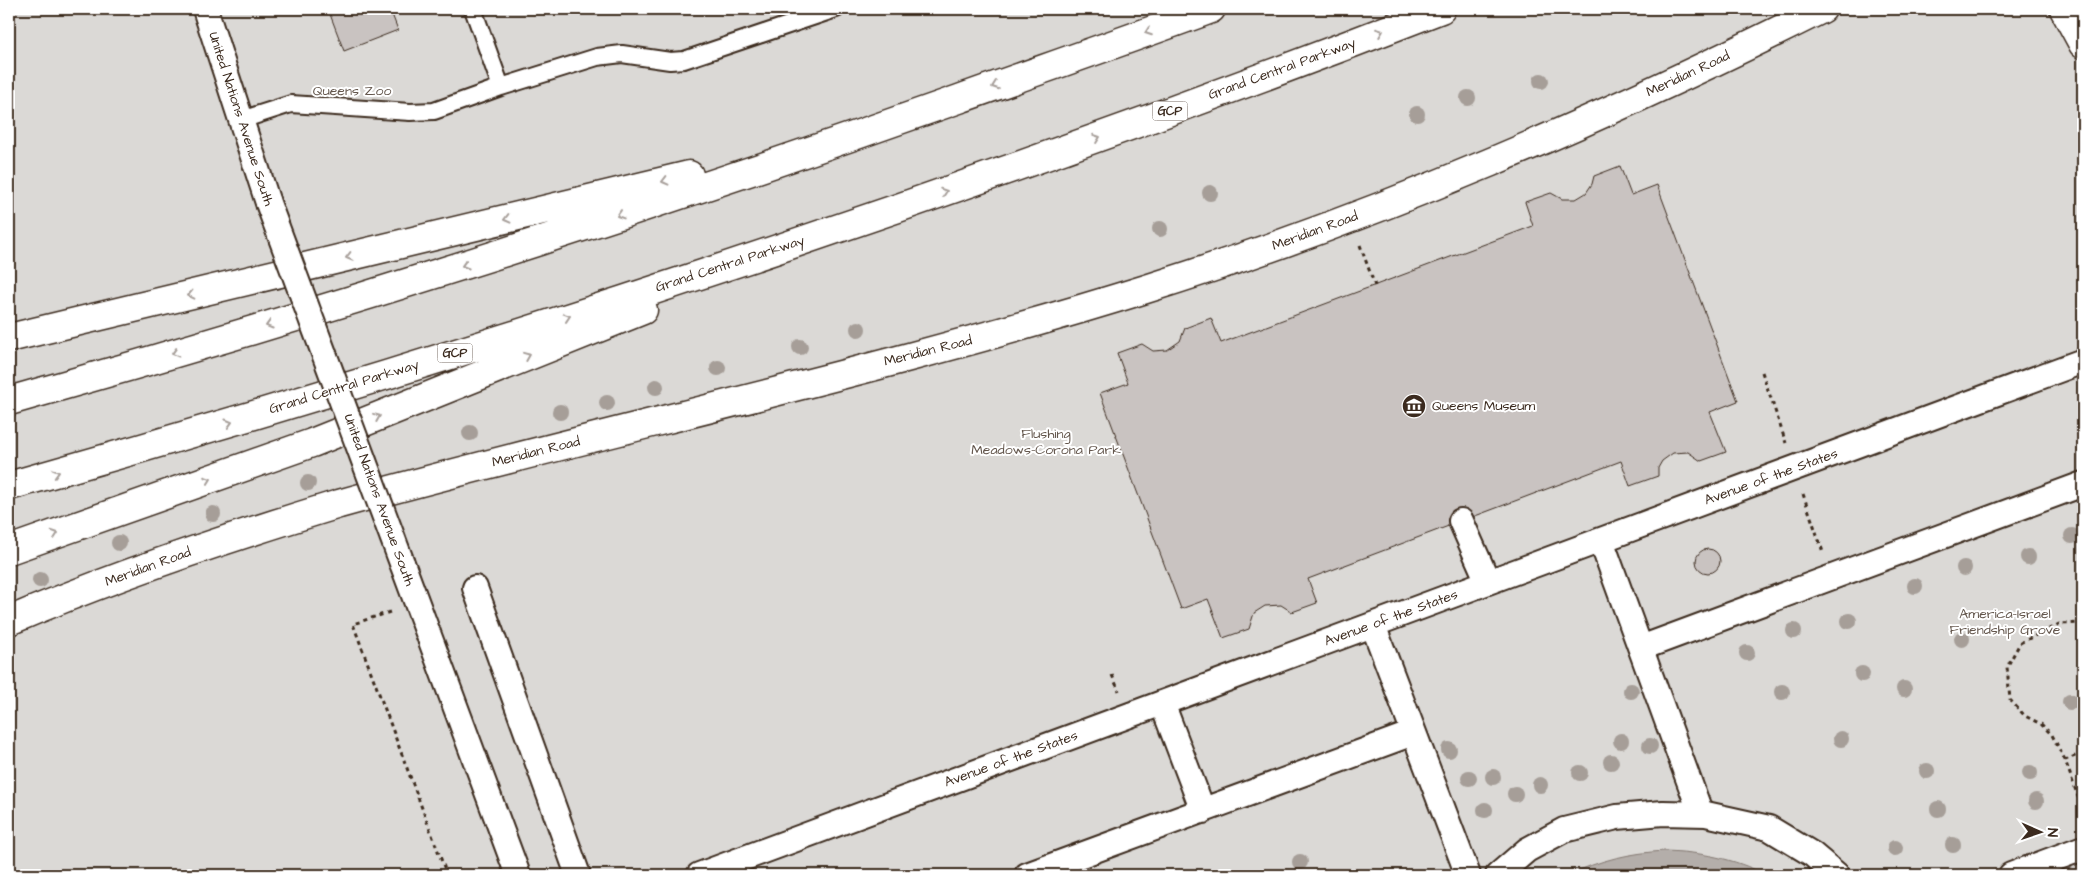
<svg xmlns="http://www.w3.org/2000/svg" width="2092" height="884" font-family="'Architects Daughter',sans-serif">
  <rect width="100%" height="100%" fill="#f7f6f6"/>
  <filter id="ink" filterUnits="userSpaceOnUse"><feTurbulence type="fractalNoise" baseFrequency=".02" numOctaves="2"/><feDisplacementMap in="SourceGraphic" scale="10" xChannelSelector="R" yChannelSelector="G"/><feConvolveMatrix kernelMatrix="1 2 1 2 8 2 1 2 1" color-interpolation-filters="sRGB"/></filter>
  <g filter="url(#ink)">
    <path fill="#dbd9d6" stroke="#8b827a" d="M9 9H2083V875H9Z"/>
    <path fill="#b4aeaa" stroke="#847972" d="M1664 851C1699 852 1734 858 1766 875H1569C1599 860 1630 853 1664 851Z"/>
    <path fill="#c9c3c1" stroke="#3b2a1e" d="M328 9H390L398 30 344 51Z
      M1620 166 1631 195 1657 185 1738 401 1710 412 1726 452 1701 461 1688 452 1673 453 1662 461 1658 468V476L1630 486 1621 461 1308 579 1317 603 1292 612 1281 605 1265 606 1254 613 1249 629 1223 638 1208 599 1181 609 1100 393 1128 383 1117 353 1142 344 1153 351 1167 350 1180 341 1185 328 1211 318 1221 343 1533 226 1525 202 1551 193 1562 199H1576L1586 193 1592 184 1594 176Z
      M1696 561a12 12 0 1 1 24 0a12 12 0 1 1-24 0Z"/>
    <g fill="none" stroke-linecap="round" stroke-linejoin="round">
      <g stroke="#3b2a1e" stroke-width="20">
        <path id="service" d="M473 9 501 87
          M241 120 291 104 410 112 434 111 501 87 597 57 622 54 670 61 684 60 836 9"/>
      </g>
      <g stroke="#3b2a1e" stroke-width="28">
        <path id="pedestrian" d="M205 9 268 203
          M1461 521 1488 582
          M1601 540 1701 814
          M402 563 518 875
          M475 588 578 875
          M1373 625 1468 875
          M1641 648 2083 484
          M1162 703 1203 811
          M699 875 2083 361
          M1027 875 1413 733
          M1498 875 1527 850 1564 830 1617 817 1663 813 1706 814 1769 828 1812 854 1837 875
          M2011 875 2083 848"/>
      </g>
      <g stroke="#3b2a1e" stroke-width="31">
        <path id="minor" d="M2064 9 2083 44
          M9 621C116 575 227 538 339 504 607 430 881 372 1146 289 1380 216 1604 118 1822 9"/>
      </g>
      <g stroke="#3b2a1e" stroke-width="31">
        <path id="motorway" d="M9 338 689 175
          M9 401C329 311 646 210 959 99 1043 69 1127 40 1211 9
          M9 486C493 350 972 191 1441 9
          M9 550 312 443 643 310"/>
      </g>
      <path stroke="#3b2a1e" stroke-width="3" stroke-dasharray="4 4" stroke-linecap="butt" d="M1360 245 1375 286
        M1762 372 1786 443
        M1803 494 1823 552
        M390 612 353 624 447 875
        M1112 675 1119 691
        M2083 753 2065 760 2083 811
        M2065 760 2052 735 2041 724 2025 716 2010 700 2007 667 2020 643 2059 624 2083 623"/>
      <use href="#service" stroke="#fff" stroke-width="16"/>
      <use href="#pedestrian" stroke="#fff" stroke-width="24"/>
      <use href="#minor" stroke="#fff" stroke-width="28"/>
      <use href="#motorway" stroke="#fff" stroke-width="28"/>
      <g stroke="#3b2a1e" stroke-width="28" stroke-linecap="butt">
        <path id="pedestrian-bridge" d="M268 203 402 563"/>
      </g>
      <use href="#pedestrian-bridge" stroke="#fff" stroke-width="24"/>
    </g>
    <g fill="#a69e98">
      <circle cx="1541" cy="81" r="8"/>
      <circle cx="1468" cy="98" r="8"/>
      <circle cx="1417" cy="114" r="8"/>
      <circle cx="1210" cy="193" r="8"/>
      <circle cx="1160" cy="229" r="8"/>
      <circle cx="858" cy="329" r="8"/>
      <circle cx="800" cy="347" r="8"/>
      <circle cx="718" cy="368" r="8"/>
      <circle cx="656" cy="387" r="8"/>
      <circle cx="607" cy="403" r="8"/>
      <circle cx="560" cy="412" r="8"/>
      <circle cx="470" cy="433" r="8"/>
      <circle cx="308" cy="483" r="8"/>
      <circle cx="213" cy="514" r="8"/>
      <circle cx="2072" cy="536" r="8"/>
      <circle cx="119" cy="543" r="8"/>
      <circle cx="2028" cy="557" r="8"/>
      <circle cx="1964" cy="568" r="8"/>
      <circle cx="40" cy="580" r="8"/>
      <circle cx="1915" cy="586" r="8"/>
      <circle cx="1849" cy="621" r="8"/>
      <circle cx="1794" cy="631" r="8"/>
      <circle cx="1962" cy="639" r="8"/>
      <circle cx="1747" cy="653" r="8"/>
      <circle cx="1862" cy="674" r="8"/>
      <circle cx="1904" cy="689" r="8"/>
      <circle cx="1631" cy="691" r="8"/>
      <circle cx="1782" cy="692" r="8"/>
      <circle cx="2070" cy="702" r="8"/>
      <circle cx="1841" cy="739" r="8"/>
      <circle cx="1621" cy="741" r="8"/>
      <circle cx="1650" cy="746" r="8"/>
      <circle cx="1449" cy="750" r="8"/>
      <circle cx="1611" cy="762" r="8"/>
      <circle cx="1927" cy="771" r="8"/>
      <circle cx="1580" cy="773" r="8"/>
      <circle cx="2030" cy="773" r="8"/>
      <circle cx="1493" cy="777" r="8"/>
      <circle cx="1469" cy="778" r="8"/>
      <circle cx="1540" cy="785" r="8"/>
      <circle cx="1515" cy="794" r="8"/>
      <circle cx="2036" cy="801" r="8"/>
      <circle cx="1938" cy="809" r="8"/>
      <circle cx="1485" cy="810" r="8"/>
      <circle cx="1953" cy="845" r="8"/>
      <circle cx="1895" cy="848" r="8"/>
      <circle cx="1300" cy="862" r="8"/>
    </g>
    <defs><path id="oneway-chevron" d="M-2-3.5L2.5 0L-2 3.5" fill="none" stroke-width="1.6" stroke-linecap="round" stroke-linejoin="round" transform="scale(1.25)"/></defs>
    <g stroke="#a79f9a">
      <use href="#oneway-chevron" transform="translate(1148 32) rotate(160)"/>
      <use href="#oneway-chevron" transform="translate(1380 32) rotate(-21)"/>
      <use href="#oneway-chevron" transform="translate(995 86) rotate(160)"/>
      <use href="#oneway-chevron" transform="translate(1097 138) rotate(-20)"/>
      <use href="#oneway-chevron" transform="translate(665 181) rotate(166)"/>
      <use href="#oneway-chevron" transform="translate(944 192) rotate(-19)"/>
      <use href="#oneway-chevron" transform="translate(620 215) rotate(162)"/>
      <use href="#oneway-chevron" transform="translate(507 219) rotate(166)"/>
      <use href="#oneway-chevron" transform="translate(349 257) rotate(166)"/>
      <use href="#oneway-chevron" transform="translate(465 265) rotate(163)"/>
      <use href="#oneway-chevron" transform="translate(191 295) rotate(167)"/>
      <use href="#oneway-chevron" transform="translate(567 317) rotate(-18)"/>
      <use href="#oneway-chevron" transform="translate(269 325) rotate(163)"/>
      <use href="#oneway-chevron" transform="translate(175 353) rotate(164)"/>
      <use href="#oneway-chevron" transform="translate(527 356) rotate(-22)"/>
      <use href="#oneway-chevron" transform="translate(377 417) rotate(-22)"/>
      <use href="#oneway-chevron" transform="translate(229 423) rotate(-16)"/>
      <use href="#oneway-chevron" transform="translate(56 473) rotate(-16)"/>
      <use href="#oneway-chevron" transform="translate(208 480) rotate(-20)"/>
      <use href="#oneway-chevron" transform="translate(55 534) rotate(-19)"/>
    </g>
  </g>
  <defs>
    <g id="museum-disc" transform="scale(1.25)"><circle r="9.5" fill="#3b2a1e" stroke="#fff"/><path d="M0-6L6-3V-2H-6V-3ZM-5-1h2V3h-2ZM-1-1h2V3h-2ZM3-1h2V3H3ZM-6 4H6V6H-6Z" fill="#fff"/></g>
  </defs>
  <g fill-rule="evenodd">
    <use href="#museum-disc" x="1414" y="406"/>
  </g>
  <g text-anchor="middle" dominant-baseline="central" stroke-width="4" stroke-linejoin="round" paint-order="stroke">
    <g fill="#fff" stroke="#766a62" stroke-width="1">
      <rect x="1152.5" y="101.5" width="35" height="19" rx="4"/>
      <rect x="437.5" y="343.5" width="35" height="19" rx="4"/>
    </g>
    <g font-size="12" font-weight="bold" fill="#3b2a1e">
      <text x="1170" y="111">GCP</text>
      <text x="455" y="353">GCP</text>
    </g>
    <g font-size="14" fill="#3b2a1e" stroke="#fff">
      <text transform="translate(1282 69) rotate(-20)">Grand Central Parkway</text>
      <text transform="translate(1688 74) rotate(-25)">Meridian Road</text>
      <text transform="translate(241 119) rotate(72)">United Nations Avenue South</text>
      <text transform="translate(1315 231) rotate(-20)">Meridian Road</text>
      <text transform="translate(730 264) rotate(-18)">Grand Central Parkway</text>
      <text transform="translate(928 351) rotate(-14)">Meridian Road</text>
      <text transform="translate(344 387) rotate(-17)">Grand Central Parkway</text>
      <text transform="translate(536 452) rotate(-14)">Meridian Road</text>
      <text transform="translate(1771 477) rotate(-20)">Avenue of the States</text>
      <text transform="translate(379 500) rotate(70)">United Nations Avenue South</text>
      <text transform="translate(148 567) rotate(-20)">Meridian Road</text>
      <text transform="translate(1391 618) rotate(-20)">Avenue of the States</text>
      <text transform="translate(1011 759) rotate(-20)">Avenue of the States</text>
    </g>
    <g font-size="14" fill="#63564c" stroke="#fff">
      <text x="352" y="91">Queens Zoo</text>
      <text x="1046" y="434">Flushing<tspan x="1046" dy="16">Meadows-Corona Park</tspan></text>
      <text x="2005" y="614">America-Israel<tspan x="2005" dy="16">Friendship Grove</tspan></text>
    </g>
    <g font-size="14" fill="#3b2a1e" stroke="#fff" text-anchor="start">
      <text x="1432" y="406">Queens Museum</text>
    </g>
  </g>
  <rect width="2092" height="884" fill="none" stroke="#fff" stroke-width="30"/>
  <rect x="15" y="15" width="2062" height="854" fill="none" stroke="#3b2a1e" stroke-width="2" filter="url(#ink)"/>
  <g transform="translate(2040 832) rotate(92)" stroke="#ffffff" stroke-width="4" paint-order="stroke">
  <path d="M0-4L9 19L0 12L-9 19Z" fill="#3b2a1e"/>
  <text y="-8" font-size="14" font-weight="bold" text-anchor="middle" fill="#3b2a1e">N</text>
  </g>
</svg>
